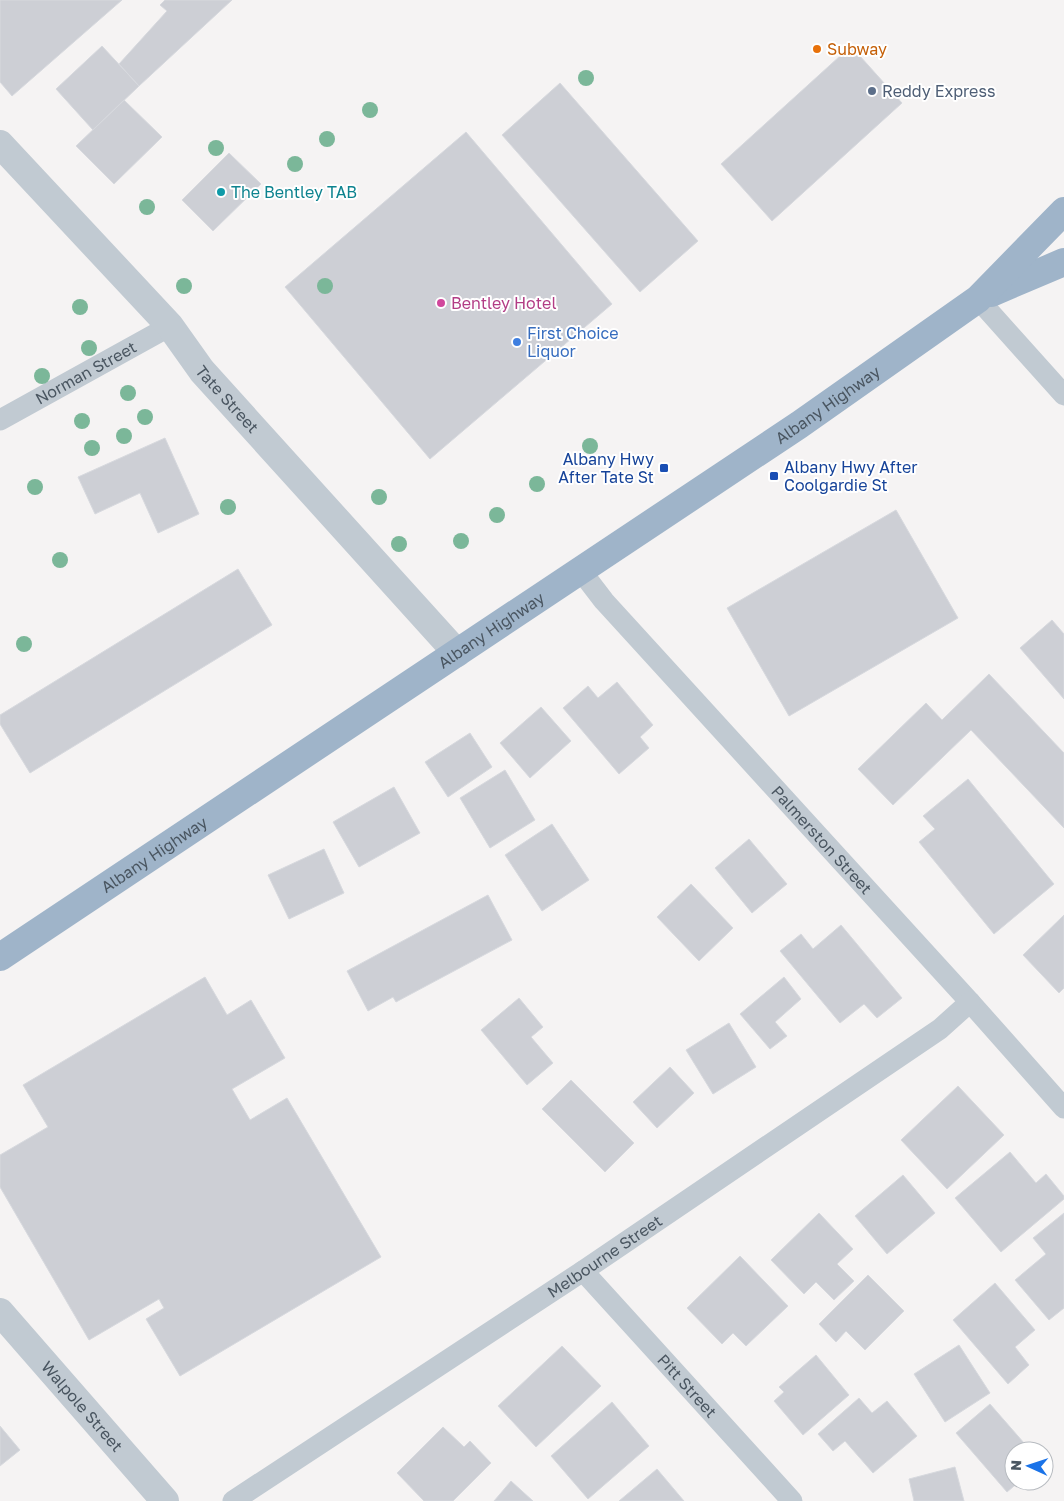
<svg xmlns="http://www.w3.org/2000/svg" width="1064" height="1501" font-family="'Golos Text',sans-serif">
  <rect width="100%" height="100%" fill="#f5f3f3"/>
  <path fill="#cdcfd5" stroke="#d7d9de" d="M0 0H122L12 96 0 82Z
    M165 0H232L139 86 119 64 167 11 160 5Z
    M102 46 139 86 93 130 56 89Z
    M851 46 902 103 772 221 721 164Z
    M560 83 698 241 640 292 502 135Z
    M124 100 162 137 114 184 76 146Z
    M466 132 612 304 430 459 285 287Z
    M229 153 261 184 213 231 182 200Z
    M165 438 199 514 158 533 140 493 95 514 78 477Z
    M896 510 958 618 789 716 727 608Z
    M238 569 272 625 30 773 0 724V715Z
    M1052 620 1064 634V699L1020 648Z
    M989 674 1064 753V828L971 730 893 805 858 769 926 703 942 720Z
    M617 682 653 725 640 737 649 748 619 774 563 708 588 686 598 698Z
    M541 707 571 741 530 778 500 743Z
    M470 733 492 767 448 797 425 762Z
    M505 770 535 820 490 848 460 798Z
    M968 779 1054 884 994 934 919 842 935 829 923 816Z
    M394 787 420 833 359 867 333 822Z
    M552 824 589 880 542 911 505 855Z
    M749 839 787 884 752 913 715 868Z
    M324 849 344 893 289 919 268 875Z
    M691 884 733 928 699 961 657 917Z
    M488 895 512 940 396 1002 393 997 368 1011 347 971Z
    M1064 915V988L1059 993 1023 955Z
    M841 925 902 998 877 1018 864 1004 840 1023 780 951 801 934 813 949Z
    M205 977 227 1015 251 1000 285 1058 232 1089 250 1120 287 1098 381 1257 180 1376 146 1319 164 1308 159 1299 89 1340 0 1187V1155L48 1127 23 1085Z
    M784 977 801 999 775 1022 787 1036 770 1049 740 1014Z
    M519 998 543 1027 531 1037 553 1063 527 1085 481 1030Z
    M729 1023 756 1067 713 1094 686 1050Z
    M670 1067 694 1093 657 1128 633 1102Z
    M571 1080 634 1143 605 1172 542 1109Z
    M958 1086 1004 1135 947 1189 901 1140Z
    M1010 1152 1036 1183 1046 1174 1064 1196V1199L1001 1252 955 1198Z
    M903 1175 935 1213 887 1254 855 1216Z
    M819 1213 853 1249 837 1264 854 1281 834 1300 816 1282 804 1294 771 1260Z
    M1064 1213V1308L1049 1320 1015 1280 1046 1254 1033 1238Z
    M740 1256 788 1306 746 1346 733 1333 722 1344 687 1308Z
    M868 1275 904 1311 865 1350 846 1331 836 1342 819 1324Z
    M995 1283 1035 1330 1015 1347 1029 1365 1008 1384 953 1320Z
    M959 1345 990 1393 945 1422 914 1374Z
    M562 1346 601 1386 536 1447 498 1406Z
    M816 1355 849 1395 803 1435 774 1401 784 1392 779 1387Z
    M859 1398 872 1413 887 1401 917 1436 873 1473 845 1441 833 1451 818 1434Z
    M612 1402 649 1446 588 1499 551 1456Z
    M990 1404 1031 1451H1014V1481H1020L1007 1492 956 1433Z
    M0 1426 20 1450 0 1466Z
    M443 1427 464 1447 470 1441 491 1463 453 1501H424L397 1473Z
    M955 1467 964 1501H914L909 1479Z
    M657 1469 684 1501H619Z
    M511 1481 533 1501H494Z"/>
  <g fill="none" stroke-linecap="round" stroke-linejoin="round">
    <g stroke="#c1cad2" stroke-width="21">
      <path d="M978 299 1064 395"/>
      <path id="s1" d="M0 420 170 326"/>
      <path id="s2" d="M581 571 604 601 970 1002 1064 1108"/>
      <path id="s3" d="M583 1271 792 1501"/>
      <path id="s4" d="M233 1501 583 1271 940 1029 970 1002"/>
    </g>
    <g stroke="#c1cad2" stroke-width="28">
      <path id="s5" d="M0 144 170 326 202 371 457 653"/>
      <path id="s6" d="M0 1312 165 1501"/>
    </g>
    <g stroke="#9fb4c9" stroke-width="28">
      <path d="M991 293 1064 262"/>
      <path id="s7" d="M0 957 799 425 978 299 1064 211"/>
    </g>
  </g>
  <g fill="#7bb799">
    <circle cx="586" cy="78" r="8"/>
    <circle cx="370" cy="110" r="8"/>
    <circle cx="327" cy="139" r="8"/>
    <circle cx="216" cy="148" r="8"/>
    <circle cx="295" cy="164" r="8"/>
    <circle cx="147" cy="207" r="8"/>
    <circle cx="184" cy="286" r="8"/>
    <circle cx="325" cy="286" r="8"/>
    <circle cx="80" cy="307" r="8"/>
    <circle cx="89" cy="348" r="8"/>
    <circle cx="42" cy="376" r="8"/>
    <circle cx="128" cy="393" r="8"/>
    <circle cx="145" cy="417" r="8"/>
    <circle cx="82" cy="421" r="8"/>
    <circle cx="124" cy="436" r="8"/>
    <circle cx="590" cy="446" r="8"/>
    <circle cx="92" cy="448" r="8"/>
    <circle cx="537" cy="484" r="8"/>
    <circle cx="35" cy="487" r="8"/>
    <circle cx="379" cy="497" r="8"/>
    <circle cx="228" cy="507" r="8"/>
    <circle cx="497" cy="515" r="8"/>
    <circle cx="461" cy="541" r="8"/>
    <circle cx="399" cy="544" r="8"/>
    <circle cx="60" cy="560" r="8"/>
    <circle cx="24" cy="644" r="8"/>
  </g>
  <circle fill="#e8710a" stroke="#fff" stroke-width="2" cx="817" cy="49" r="5"/>
  <circle fill="#5c6f8a" stroke="#fff" stroke-width="2" cx="872" cy="91" r="5"/>
  <circle fill="#0f9aa8" stroke="#fff" stroke-width="2" cx="221" cy="192" r="5"/>
  <circle fill="#d1479c" stroke="#fff" stroke-width="2" cx="441" cy="303" r="5"/>
  <circle fill="#3f7fe0" stroke="#fff" stroke-width="2" cx="517" cy="342" r="5"/>
  <g fill="#1a4fb4" stroke="#fff" stroke-width="2">
    <rect x="659" y="463" width="10" height="10" rx="2.5"/>
    <rect x="769" y="471" width="10" height="10" rx="2.5"/>
  </g>
  <g text-anchor="middle" dominant-baseline="central" stroke-width="4" stroke-linejoin="round" paint-order="stroke">
    <g font-size="16" fill="#c56008" stroke="#fff" text-anchor="start">
      <text x="827" y="49">Subway</text>
    </g>
    <g font-size="16" fill="#4e5e75" stroke="#fff" text-anchor="start">
      <text x="882" y="91">Reddy Express</text>
    </g>
    <g font-size="16" fill="#0d838f" stroke="#fff" text-anchor="start">
      <text x="231" y="192">The Bentley TAB</text>
    </g>
    <g font-size="16" fill="#b23c85" stroke="#fff" text-anchor="start">
      <text x="451" y="303">Bentley Hotel</text>
    </g>
    <g font-size="16" fill="#366cbe" stroke="#fff" text-anchor="start">
      <text x="527" y="333">First Choice<tspan x="527" dy="18">Liquor</tspan></text>
    </g>
    <g font-size="16" fill="#4a5661" stroke="#fff">
      <text stroke="none"><textPath href="#s1" startOffset="98">Norman Street</textPath></text>
      <text stroke="none"><textPath href="#s5" startOffset="342">Tate Street</textPath></text>
      <text stroke="none"><textPath href="#s7" startOffset="995">Albany Highway</textPath></text>
      <text stroke="none"><textPath href="#s7" startOffset="590">Albany Highway</textPath></text>
      <text stroke="none"><textPath href="#s2" startOffset="361">Palmerston Street</textPath></text>
      <text stroke="none"><textPath href="#s7" startOffset="185">Albany Highway</textPath></text>
      <text stroke="none"><textPath href="#s4" startOffset="445">Melbourne Street</textPath></text>
      <text stroke="none"><textPath href="#s3" startOffset="155">Pitt Street</textPath></text>
      <text stroke="none"><textPath href="#s6" startOffset="125">Walpole Street</textPath></text>
    </g>
    <g font-size="16" fill="#164399" stroke="#fff" text-anchor="end">
      <text x="654" y="459">Albany Hwy<tspan x="654" dy="18">After Tate St</tspan></text>
      <text x="784" y="467" text-anchor="start">Albany Hwy After<tspan x="784" dy="18">Coolgardie St</tspan></text>
    </g>
  </g>
  <g transform="translate(1029 1466) rotate(273)"><circle r="24" fill="#ffffff" stroke="#b7bbc0"/>
  <path d="M0-4L9 19L0 12L-9 19Z" fill="#1a73e8"/>
  <text y="-8" font-size="14" font-weight="bold" text-anchor="middle" fill="#4a5661">N</text>
  </g>
</svg>
